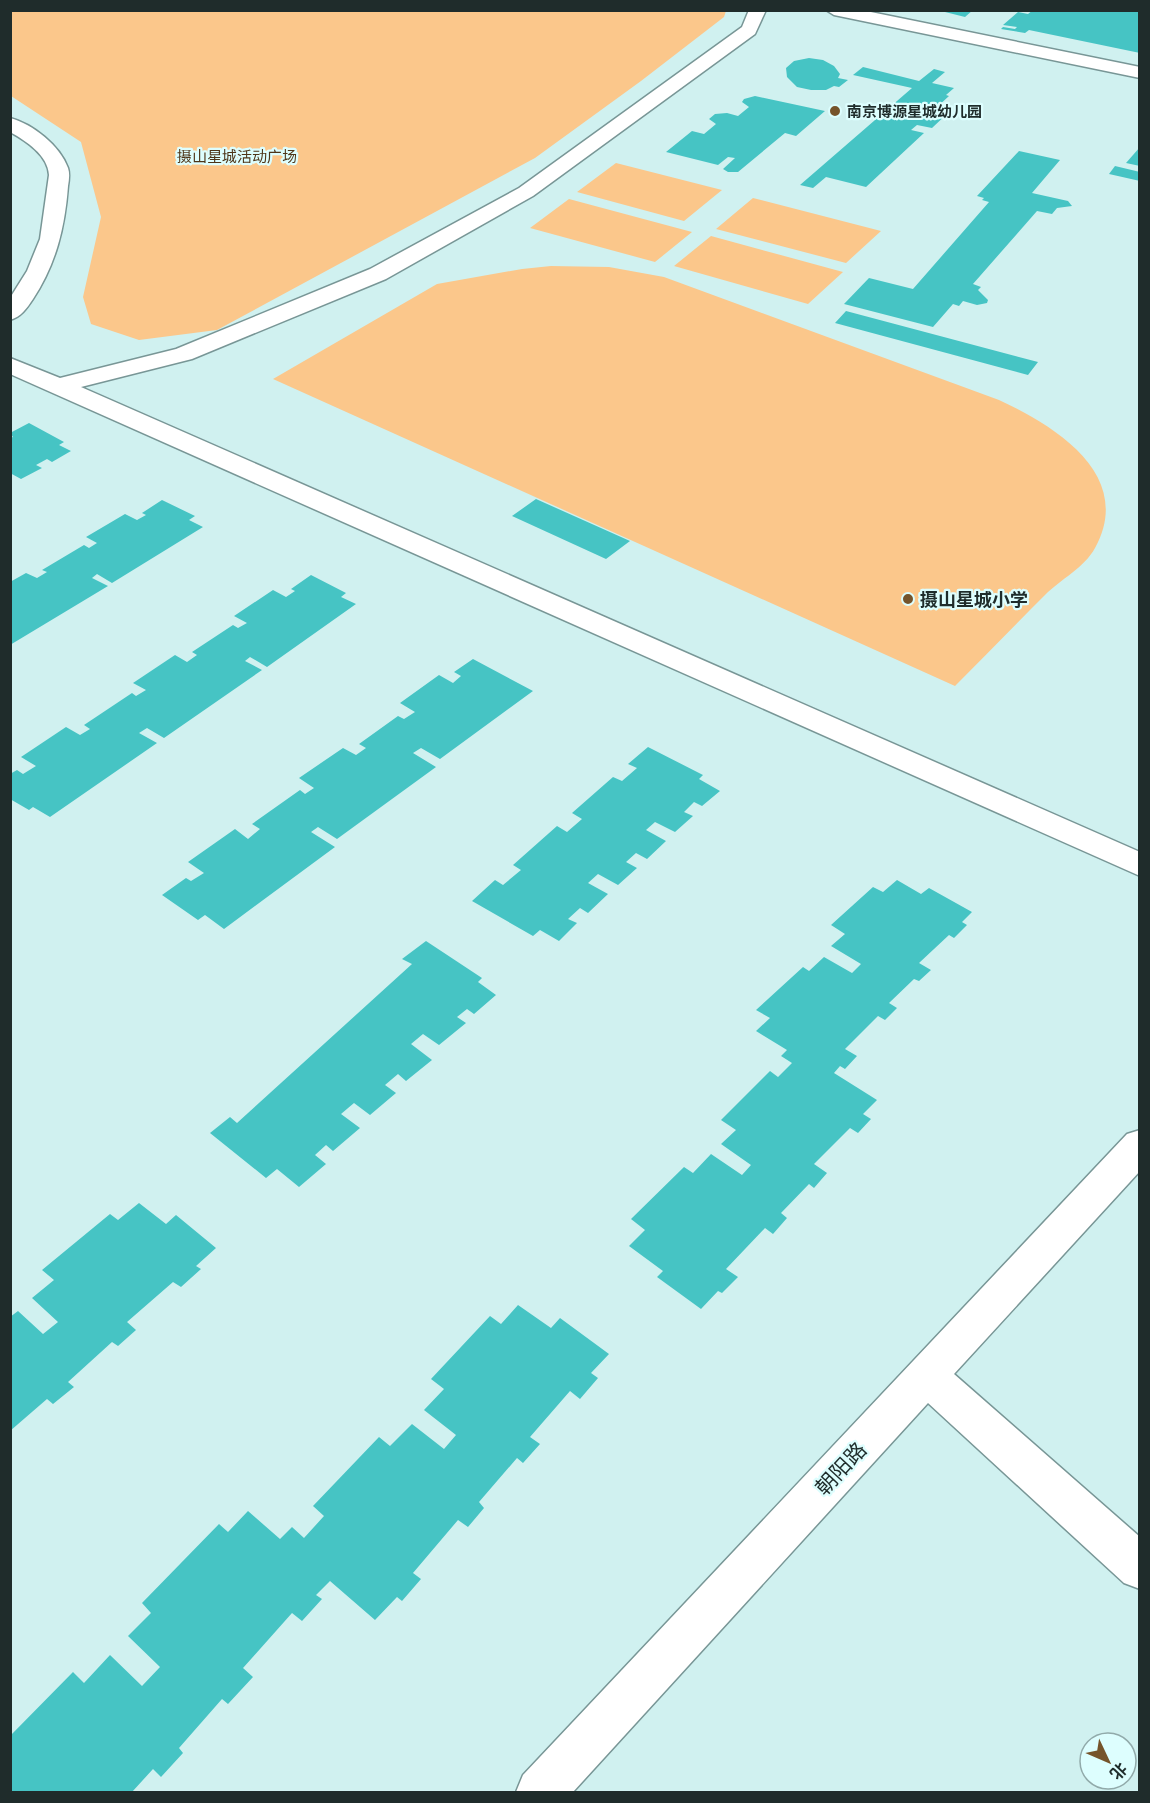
<svg xmlns="http://www.w3.org/2000/svg" width="1150" height="1803" font-family="Commissioner,'Noto Sans SC',sans-serif">
  <rect width="100%" height="100%" fill="#d0f1f0"/>
  <path fill="#fbc78b" d="M10 11 11 10 726 11 724 17 641 81 535 158 217 330 139 340 91 324 83 297 101 217 81 142 11 96Z
    M616 163 722 190 684 221 577 192Z
    M753 198 881 231 846 263 716 229Z
    M569 199 692 232 655 262 530 228Z
    M711 236 843 272 808 304 674 266Z
    M551 266 609 267 664 277 999 400C1055 426 1135 475 1095 548 1084 568 1061 579 1045 595 1015 625 985 656 955 686L273 379 437 284 522 269Z"/>
  <path fill="#46c4c4" d="M937 10H973L965 17Z
    M1033 10H1140V53L1029 30 1025 33 1001 29 1003 27 1015 29 1017 27 1003 25 1018 12 1028 14Z
    M809 58 823 60 834 66 840 74 838 78 848 80 839 87 834 86 826 90H811L797 87 787 77 786 68 794 61Z
    M863 67 919 81 934 69 945 72 932 83 954 88 946 95 949 96 936 108 950 111 932 128 917 125 911 130 924 133 866 187 826 177 813 188 800 185 912 88 853 75Z
    M755 96 825 111 796 136 785 133 738 172H728L723 169 735 158 728 157 718 165 666 152 692 131 704 134 716 124 709 119 715 114 727 113 738 116 749 107 742 102 744 99Z
    M1140 147V166L1126 163Z
    M1019 151 1060 160 1032 193 1068 201 1072 206 1057 208 1052 214 1037 211 973 284 981 287 978 290 988 300 987 303 977 305 963 301 959 306 953 304 933 327 844 304 869 278 913 289 989 202 982 200 984 198 977 196Z
    M1115 166 1140 172V181L1109 174Z
    M846 311 1038 362 1028 375 835 323Z
    M29 423 64 442 59 445 71 451 52 462 47 459 36 465 42 468 21 479 10 473V438L13 437 10 433Z
    M536 499 630 541 606 559 512 516Z
    M162 500 195 516 189 520 203 527 112 583 97 574 92 578 108 586 10 645V582L26 573 37 578 47 572 42 570 84 545 89 548 97 543 86 537 125 514 137 520 146 515 142 513Z
    M311 575 346 593 341 597 356 604 267 667 250 657 245 661 262 670 164 738 147 728 139 733 157 743 50 817 33 807 29 810 10 799V774L17 770 23 774 36 766 21 757 66 727 80 735 90 729 84 725 132 693 136 696 146 690 133 683 175 655 187 662 197 655 192 652 233 625 238 628 247 623 234 616 273 590 286 597 295 591 291 589Z
    M473 659 533 691 440 759 421 748 413 753 436 767 337 839 318 827 311 832 335 847 224 929 205 915 198 920 162 895 186 878 191 881 204 873 188 862 235 829 248 839 260 829 252 824 300 790 305 794 314 788 299 778 343 748 356 755 366 748 359 744 398 716 404 719 415 712 400 703 439 675 453 683 461 676 454 672Z
    M648 747 703 775 699 779 720 791 702 806 694 802 684 812 693 816 675 832 655 822 646 830 666 841 647 859 636 853 626 862 637 868 618 885 598 874 588 883 608 894 588 913 580 908 568 919 577 923 559 941 540 930 533 936 472 901 495 880 503 885 521 870 513 865 557 826 567 832 582 819 572 813 613 777 622 781 637 768 628 764Z
    M897 880 921 894 929 888 972 912 962 922 967 925 954 938 949 935 919 963 931 970 919 981 914 979 889 1003 897 1008 885 1020 878 1016 845 1049 857 1056 845 1069 840 1066 834 1073 877 1100 863 1114 871 1119 858 1133 850 1128 814 1164 827 1173 814 1188 809 1184 781 1213 787 1218 773 1234 765 1228 726 1269 738 1277 722 1293 718 1291 701 1309 657 1277 663 1271 629 1246 645 1230 631 1219 684 1167 693 1173 711 1154 742 1175 751 1165 721 1144 736 1130 721 1120 770 1071 778 1077 792 1063 781 1056 787 1050 756 1031 770 1018 756 1010 803 967 809 971 824 957 852 973 861 964 831 946 845 934 831 925 873 887 883 892Z
    M426 941 482 978 478 982 496 995 474 1014 467 1009 457 1017 466 1023 439 1045 423 1034 411 1044 432 1060 406 1081 398 1074 385 1085 396 1093 370 1115 354 1103 341 1114 360 1128 333 1151 326 1145 315 1155 326 1164 299 1187 277 1169 266 1178 210 1133 230 1117 237 1123 412 964 402 959Z
    M139 1203 166 1224 176 1215 216 1248 196 1266 201 1269 181 1287 173 1282 127 1322 136 1330 118 1346 112 1342 68 1382 74 1387 53 1404 47 1399 10 1431V1317L18 1311 43 1334 58 1322 32 1298 54 1280 42 1270 110 1214 118 1220Z
    M518 1305 551 1328 560 1318 609 1354 591 1373 598 1378 580 1399 570 1391 530 1437 540 1444 523 1463 517 1458 479 1502 484 1508 468 1527 458 1520 413 1573 421 1579 402 1601 397 1597 375 1620 330 1581 316 1595 322 1599 302 1621 292 1613 243 1668 253 1677 228 1704 222 1699 179 1748 183 1753 161 1777 153 1769 132 1792H10V1736L73 1672 84 1683 110 1655 142 1686 160 1667 128 1636 151 1613 142 1603 219 1524 228 1532 248 1511 280 1539 292 1527 304 1538 324 1516 313 1506 379 1437 390 1446 412 1424 444 1449 456 1435 424 1410 444 1389 431 1379 490 1316 501 1324Z"/>
  <g fill="none" stroke-linecap="round" stroke-linejoin="round">
    <g stroke="#789696" stroke-width="3">
      <path id="minor" d="M749 10H766L755 34 533 196 386 279 192 359 81 387 1140 852V876L10 374V358L60 378 176 349 370 269 519 188 742 27Z
        M826 10H861L1140 67V78L834 15Z
        M10 118C33 124 60 146 68 168 70 174 69 180 68 186 65 227 56 264 33 299 27 308 21 317 10 320V298L27 271 40 239 49 175C48 155 26 141 10 132Z
        M1140 1130V1171L954 1374 1140 1537V1589L1124 1583 928 1403 573 1792H516L523 1775 1127 1134Z"/>
    </g>
    <use href="#minor" fill="#fff" fill-rule="evenodd"/>
  </g>
  <g fill="#75542b" stroke="#ddfefe" stroke-width="2">
    <circle cx="835" cy="111" r="6"/>
    <circle cx="908" cy="599" r="6"/>
  </g>
  <g text-anchor="middle" dominant-baseline="central" stroke-width="4.5" stroke-linejoin="round" paint-order="stroke">
    <g font-size="15" font-weight="bold" fill="#1f2c2b" stroke="#ddfefe" text-anchor="start">
      <text x="847" y="111">南京博源星城幼儿园</text>
    </g>
    <g font-size="15" fill="#4d3518" stroke="#ddfefe">
      <text x="237" y="156">摄山星城活动广场</text>
    </g>
    <g font-size="18" font-weight="bold" fill="#1f2c2b" stroke="#ddfefe" text-anchor="start">
      <text x="920" y="599">摄山星城小学</text>
    </g>
    <g font-size="21" fill="#1f2c2b" stroke="#ddfefe">
      <text transform="translate(840 1468) rotate(-47)">朝阳路</text>
    </g>
  </g>
  <rect width="1150" height="1803" fill="none" stroke="#1f2c2b" stroke-width="24"/>
  <g transform="translate(1108 1761) rotate(134)"><circle r="28" fill="#ddfefe" stroke="#91aaaa" stroke-width="1.5"/>
  <path d="M0-4.5L10 22L0 15L-10 22Z" fill="#75542b"/>
  <text y="-9" font-size="16" font-weight="bold" text-anchor="middle" fill="#1f2c2b">北</text>
  </g>
</svg>
